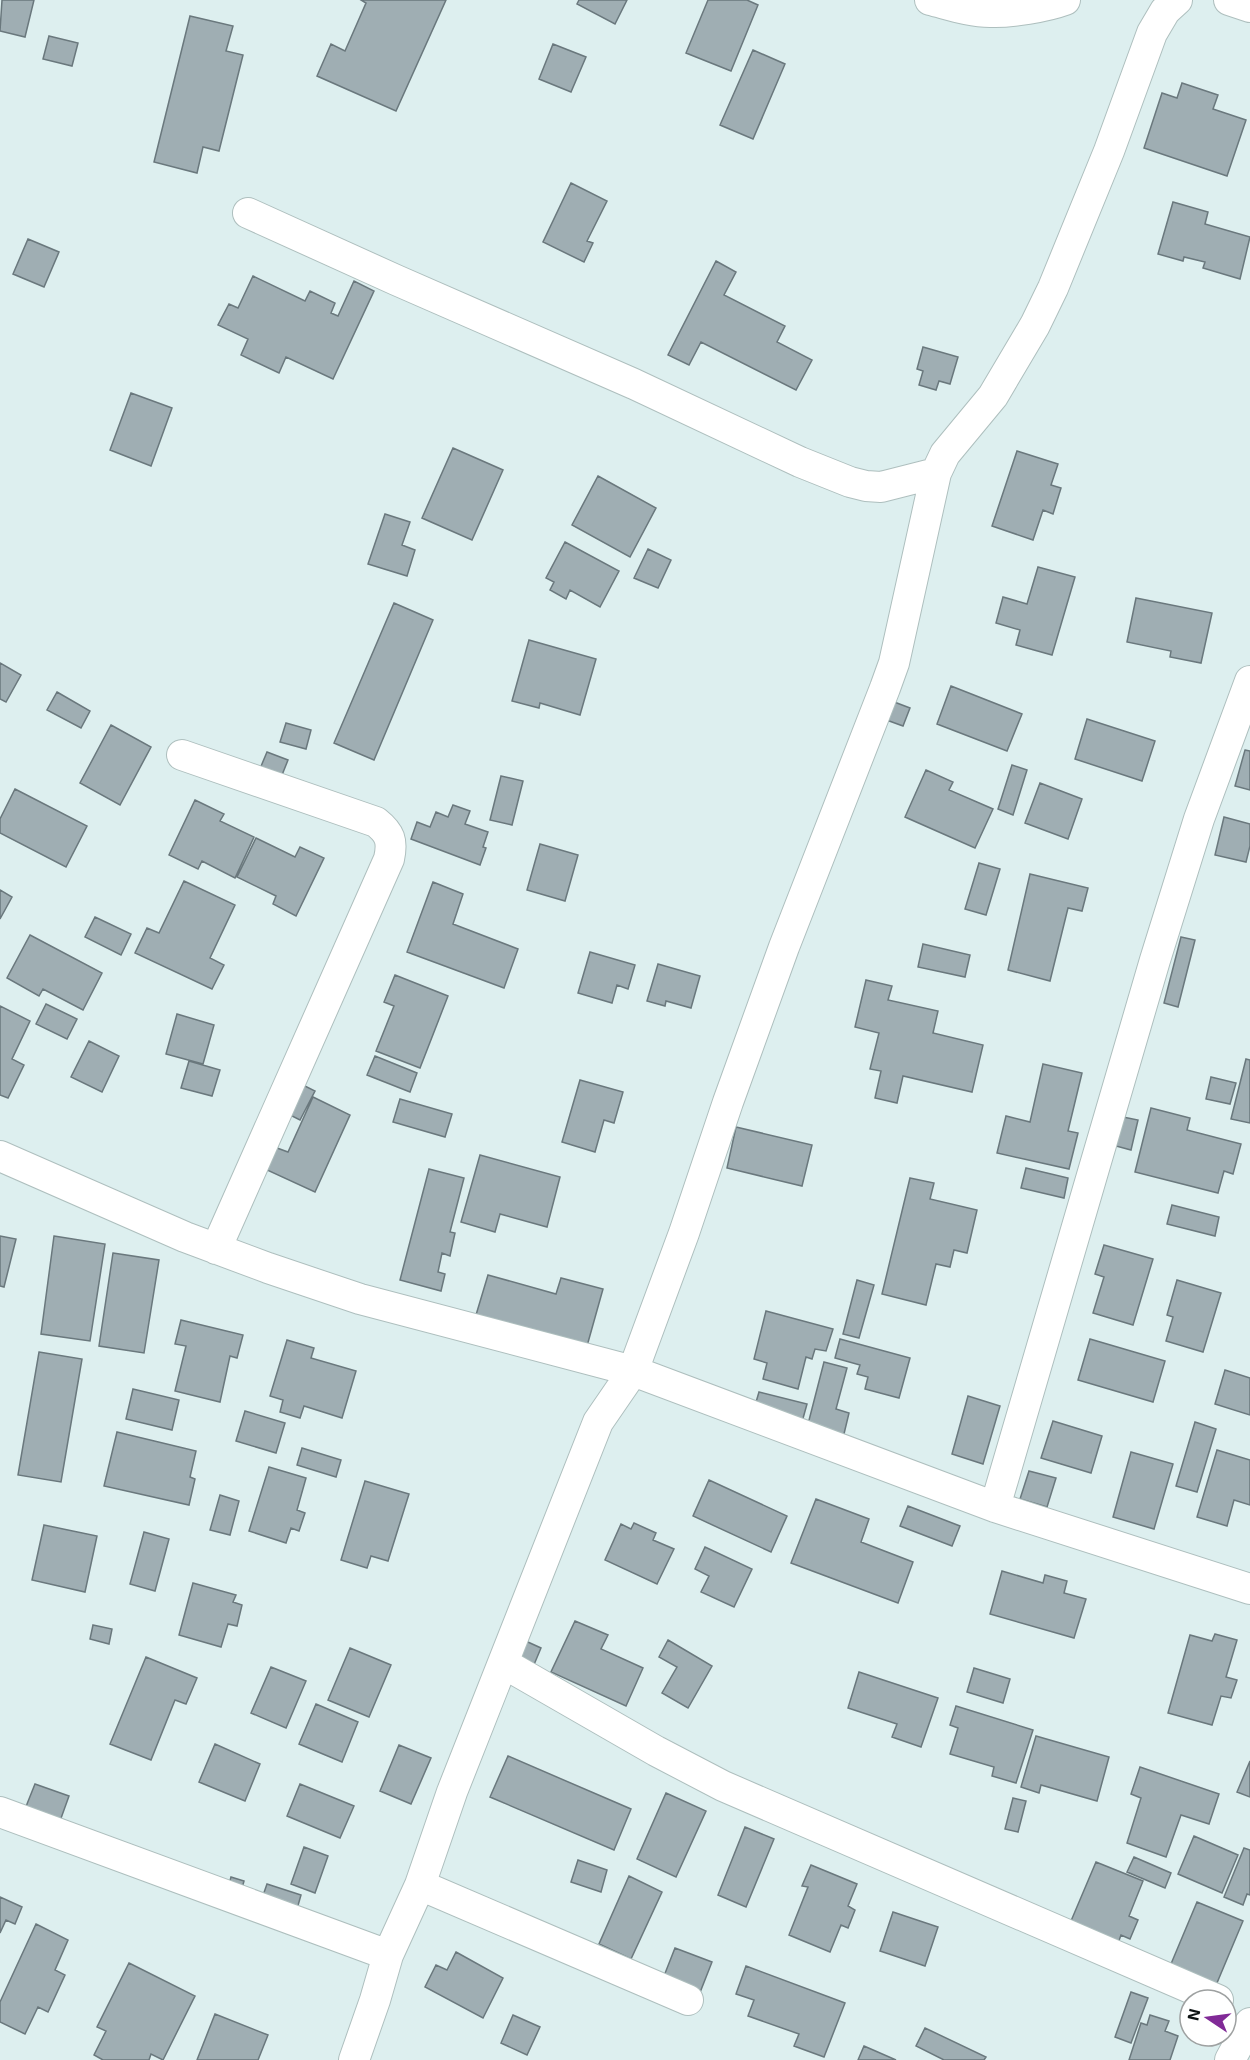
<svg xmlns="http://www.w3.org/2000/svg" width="1250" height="2060" font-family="'Exo 2',sans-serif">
  <rect width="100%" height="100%" fill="#ddefef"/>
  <path fill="#9faeb3" stroke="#6a787d" stroke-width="1.5" d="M2 0H34L25 37 0 31Z
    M361 0H446L396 111 317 76 331 44 345 51 366 3Z
    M579 0H627L615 24 577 4Z
    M708 0H747L758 5 731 71 686 53Z
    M190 16 233 26 226 51 243 55 219 151 203 147 197 173 154 162Z
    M49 36 78 43 72 66 43 59Z
    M553 44 586 57 571 92 539 79Z
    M753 50 785 64 753 139 720 125Z
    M1182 83 1218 95 1213 109 1246 120 1227 176 1144 148 1162 93 1177 98Z
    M571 183 607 201 587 241 593 243 584 262 543 242Z
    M1173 202 1208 212 1205 224 1250 237 1240 279 1203 268 1205 262 1184 257 1183 261 1158 254Z
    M28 239 59 252 44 287 13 274Z
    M716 261 736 272 724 295 785 326 777 342 812 360 796 390 701 342 689 365 668 355Z
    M253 276 305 301 310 291 335 303 331 313 338 316 354 281 374 291 333 379 286 357 279 373 241 355 248 339 218 325 229 304 238 308Z
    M923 347 958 357 950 384 939 381 936 390 919 385 923 371 917 369Z
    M131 393 172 408 151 466 110 450Z
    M453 448 503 470 472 540 422 518Z
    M1017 451 1058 464 1051 485 1061 488 1053 514 1043 510 1033 540 992 526Z
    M598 476 656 508 630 557 572 525Z
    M385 514 410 522 402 545 415 550 407 576 368 564Z
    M565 542 619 571 600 607 570 590 566 599 550 590 554 582 546 578Z
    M648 549 671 560 658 588 634 578Z
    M1038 567 1075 577 1052 655 1016 645 1020 630 996 623 1003 597 1027 604Z
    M1136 598 1212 613 1201 663 1170 657 1171 651 1127 642Z
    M394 603 433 620 374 760 334 743Z
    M529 640 596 659 580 715 540 703 539 708 512 701Z
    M0 663 21 675 6 702 0 699Z
    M951 686 1022 714 1007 751 937 724Z
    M57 692 90 711 81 728 47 710Z
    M889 700 910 708 903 726 881 718Z
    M1087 719 1155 741 1142 781 1075 759Z
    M286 723 311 730 306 749 280 742Z
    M111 725 151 747 120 805 80 783Z
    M1245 750 1250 751V790L1235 786Z
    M267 752 288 760 280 780 259 771Z
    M1012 765 1027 770 1013 815 998 809Z
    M926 770 953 782 949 790 993 809 975 848 905 817Z
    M501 776 523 781 512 825 490 820Z
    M1040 783 1082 799 1068 839 1025 823Z
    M15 789 87 826 66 867 0 833V819Z
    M195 800 224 814 220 821 254 837 235 878 202 861 198 869 169 855Z
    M453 805 470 811 465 824 488 832 483 847 486 848 480 865 411 839 417 822 430 827 436 812 448 817Z
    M1224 817 1250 824V846L1246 862 1215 855Z
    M256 838 295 857 300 847 324 858 296 916 273 904 276 896 237 877Z
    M540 844 578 855 565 901 527 890Z
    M979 863 1000 869 986 915 965 909Z
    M1030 874 1088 888 1082 911 1068 908 1050 981 1008 970Z
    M184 881 235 905 210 958 224 965 212 989 135 953 147 928 159 933Z
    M433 882 463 894 453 924 518 949 504 988 407 952Z
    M0 890 12 897 0 919Z
    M95 917 131 934 121 955 85 937Z
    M30 935 102 973 83 1010 43 989 39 996 7 978Z
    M1181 937 1195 940 1178 1007 1164 1003Z
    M923 944 970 955 965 977 918 967Z
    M590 952 635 965 628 989 617 985 612 1003 578 993Z
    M658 964 700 976 691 1008 666 1001 665 1006 647 1001Z
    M395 975 448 996 420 1068 376 1051 394 1006 384 1002Z
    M866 980 892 986 888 1000 938 1011 933 1033 983 1045 972 1092 903 1076 897 1103 875 1098 881 1071 870 1069 879 1033 855 1027Z
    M46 1004 77 1019 67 1039 36 1024Z
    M0 1006 30 1021 12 1059 24 1065 8 1098 0 1095Z
    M177 1014 214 1025 203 1064 166 1054Z
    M89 1041 119 1056 102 1092 71 1077Z
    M375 1056 417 1073 410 1092 367 1075Z
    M1246 1059 1250 1060V1123L1231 1119Z
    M189 1061 220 1070 212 1096 181 1088Z
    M1043 1064 1082 1073 1068 1131 1078 1133 1069 1169 997 1153 1006 1116 1030 1122Z
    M1211 1077 1236 1083 1230 1104 1206 1099Z
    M580 1080 623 1092 614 1123 604 1120 595 1152 562 1142Z
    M295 1081 315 1091 300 1120 280 1110Z
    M313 1097 350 1115 315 1192 267 1170 277 1148 288 1152Z
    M400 1099 452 1114 445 1137 393 1122Z
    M1151 1108 1190 1118 1187 1130 1241 1144 1233 1174 1224 1171 1218 1193 1135 1172Z
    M1123 1117 1138 1120 1131 1150 1116 1146Z
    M736 1127 812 1145 802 1186 727 1168Z
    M480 1155 560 1177 547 1227 500 1214 495 1232 461 1222Z
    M1026 1168 1068 1178 1064 1198 1021 1188Z
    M429 1169 464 1178 450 1232 455 1233 450 1256 442 1253 438 1272 445 1274 441 1291 400 1280Z
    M910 1178 934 1183 930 1199 977 1210 967 1253 954 1250 950 1267 936 1264 926 1305 882 1294Z
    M1172 1205 1219 1217 1215 1236 1167 1224Z
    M0 1236 16 1239 4 1287 0 1286Z
    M54 1236 105 1244 90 1341 41 1334Z
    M1104 1245 1153 1259 1133 1325 1093 1313 1104 1277 1095 1274Z
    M113 1253 159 1260 144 1353 99 1346Z
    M488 1275 556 1294 561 1278 603 1289 587 1346 476 1315Z
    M857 1280 874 1285 859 1338 843 1334Z
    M1177 1280 1221 1293 1203 1352 1166 1341 1173 1317 1167 1315Z
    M766 1311 833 1329 826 1351 815 1349 812 1359 806 1357 798 1389 763 1379 767 1363 754 1359Z
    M181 1320 243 1335 237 1358 230 1356 220 1402 175 1391 186 1346 175 1344Z
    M840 1339 910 1358 899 1398 865 1389 868 1377 857 1374 860 1365 835 1358Z
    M1090 1339 1165 1361 1153 1402 1078 1380Z
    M287 1340 314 1348 311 1358 356 1371 342 1418 304 1406 300 1418 280 1412 283 1400 270 1396Z
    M39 1352 82 1359 61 1482 18 1475Z
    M824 1362 847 1368 836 1409 849 1413 843 1438 807 1428Z
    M1225 1370 1250 1378V1415L1215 1404Z
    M133 1389 179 1400 172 1430 126 1419Z
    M759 1392 807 1404 802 1422 754 1409Z
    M968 1396 1000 1406 983 1464 952 1454Z
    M245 1411 285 1423 276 1453 236 1441Z
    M1053 1421 1102 1436 1091 1473 1041 1458Z
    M1195 1422 1216 1429 1197 1492 1176 1486Z
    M117 1432 196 1451 190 1477 195 1479 189 1505 104 1486Z
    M302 1448 341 1460 336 1477 297 1465Z
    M1217 1450 1250 1460V1505L1234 1500 1227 1526 1197 1517Z
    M1131 1452 1173 1464 1154 1529 1113 1517Z
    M269 1467 306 1478 297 1510 305 1513 299 1531 291 1528 286 1543 249 1531Z
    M1029 1471 1056 1478 1047 1507 1020 1499Z
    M709 1480 787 1516 771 1552 693 1516Z
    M365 1481 409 1494 388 1561 371 1556 367 1568 341 1560Z
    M220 1495 239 1501 230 1535 210 1530Z
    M816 1499 869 1519 861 1542 913 1562 898 1603 791 1563Z
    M908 1506 960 1526 952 1546 900 1526Z
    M634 1523 656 1533 653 1540 674 1549 657 1584 605 1560 621 1524 631 1529Z
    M44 1525 97 1536 85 1592 32 1580Z
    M144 1532 169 1539 155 1591 130 1584Z
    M705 1547 752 1569 734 1607 701 1592 709 1576 695 1569Z
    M1002 1571 1043 1583 1045 1575 1067 1581 1064 1593 1086 1599 1074 1638 990 1614Z
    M193 1583 236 1595 233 1602 242 1605 237 1626 228 1624 221 1647 179 1635Z
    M575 1621 608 1635 601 1649 643 1668 626 1706 551 1672Z
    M93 1625 112 1629 109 1644 90 1639Z
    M1215 1634 1237 1640 1226 1677 1237 1680 1231 1698 1221 1696 1212 1725 1168 1713 1190 1635 1212 1641Z
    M519 1638 541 1648 533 1667 510 1657Z
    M668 1640 712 1666 688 1708 662 1693 677 1667 659 1657Z
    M350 1648 391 1665 369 1717 328 1700Z
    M146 1657 197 1678 186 1704 175 1700 151 1760 110 1744Z
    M271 1667 306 1681 286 1728 251 1713Z
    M974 1668 1010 1679 1003 1703 967 1692Z
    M859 1672 938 1698 921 1747 892 1737 897 1724 848 1708Z
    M316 1704 358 1722 342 1762 299 1744Z
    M956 1706 1033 1730 1016 1783 992 1776 994 1767 950 1754 958 1728 950 1725Z
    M1036 1736 1109 1757 1097 1801 1041 1785 1039 1793 1021 1787Z
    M215 1744 260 1764 245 1801 199 1782Z
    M399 1745 431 1758 411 1804 380 1791Z
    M508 1756 631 1809 614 1850 490 1797Z
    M1250 1761V1797L1237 1792Z
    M1140 1767 1219 1794 1209 1824 1181 1815 1166 1857 1127 1843 1141 1798 1131 1794Z
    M35 1784 69 1796 60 1821 25 1809Z
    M300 1784 354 1806 340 1838 287 1816Z
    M666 1793 706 1811 676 1877 637 1859Z
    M1013 1798 1026 1801 1018 1832 1005 1829Z
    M745 1827 774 1839 746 1907 718 1895Z
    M1194 1836 1238 1855 1222 1893 1178 1874Z
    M304 1847 328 1856 315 1893 291 1884Z
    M1244 1848 1250 1850V1895L1247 1894 1243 1905 1224 1897Z
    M1134 1857 1171 1873 1165 1888 1127 1872Z
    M578 1860 607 1870 601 1892 571 1882Z
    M1096 1862 1143 1881 1129 1916 1138 1920 1130 1939 1121 1935 1116 1949 1068 1928Z
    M811 1865 857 1884 848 1906 855 1910 848 1928 841 1925 830 1952 789 1935 808 1887 802 1886Z
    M629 1876 662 1892 631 1959 599 1944Z
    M231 1877 244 1881 241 1892 228 1888Z
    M267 1884 301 1895 295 1916 260 1904Z
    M0 1897 22 1907 15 1924 6 1920 0 1933Z
    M1197 1902 1243 1921 1214 1990 1168 1971Z
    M893 1912 938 1927 925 1966 880 1951Z
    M36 1924 68 1940 55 1970 65 1975 48 2012 38 2007 25 2034 0 2022V2002Z
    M675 1948 712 1962 699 1995 662 1981Z
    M456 1952 503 1978 483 2018 425 1987 436 1965 447 1970Z
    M129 1963 195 1996 163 2060 151 2054 149 2060H103L94 2055 106 2031 97 2027Z
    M746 1966 845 2003 824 2057 794 2046 799 2034 748 2016 754 2000 736 1994Z
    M1131 1992 1148 1998 1131 2043 1115 2037Z
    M215 2014 268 2035 258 2060H197Z
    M513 2015 540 2027 527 2055 501 2043Z
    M1150 2015 1169 2021 1165 2031 1178 2036 1170 2060H1129L1141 2023 1147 2025Z
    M925 2028 986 2057 984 2060H944L916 2046Z
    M864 2046 896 2060H858Z"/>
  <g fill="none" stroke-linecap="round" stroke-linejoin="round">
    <g stroke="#aebfbe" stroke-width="32">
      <path id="street" d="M930 0C950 5 970 12 990 12 1010 13 1046 7 1065 0
        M1229 0 1250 7
        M248 213 396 280 634 384 800 462 850 482 866 486 881 487 936 473
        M182 755 376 822C390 833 393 841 389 859L216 1249
        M0 1156 185 1237 268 1268 360 1299 633 1371 995 1507 1250 1589
        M995 1507 1155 960 1199 819 1250 681
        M503 1663 656 1751 723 1786 1218 2000
        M0 1812 388 1955
        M420 1885 688 2000
        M354 2060 375 2000 388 1955 420 1885 452 1792 598 1422 633 1371 684 1233 728 1102 784 947 885 688 894 663 936 473 945 454 993 396 1035 325 1053 288 1109 151 1152 33 1165 11 1177 0
        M1230 2060 1250 2023"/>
    </g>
    <use href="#street" stroke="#fff" stroke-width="30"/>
  </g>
  <g transform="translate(1208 2018) rotate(283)"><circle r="28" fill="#ffffff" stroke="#9ea1a1" stroke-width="1.5"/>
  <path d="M0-4.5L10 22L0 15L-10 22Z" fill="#812a97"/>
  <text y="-9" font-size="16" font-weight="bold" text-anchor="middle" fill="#0d1313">N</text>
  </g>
</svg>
